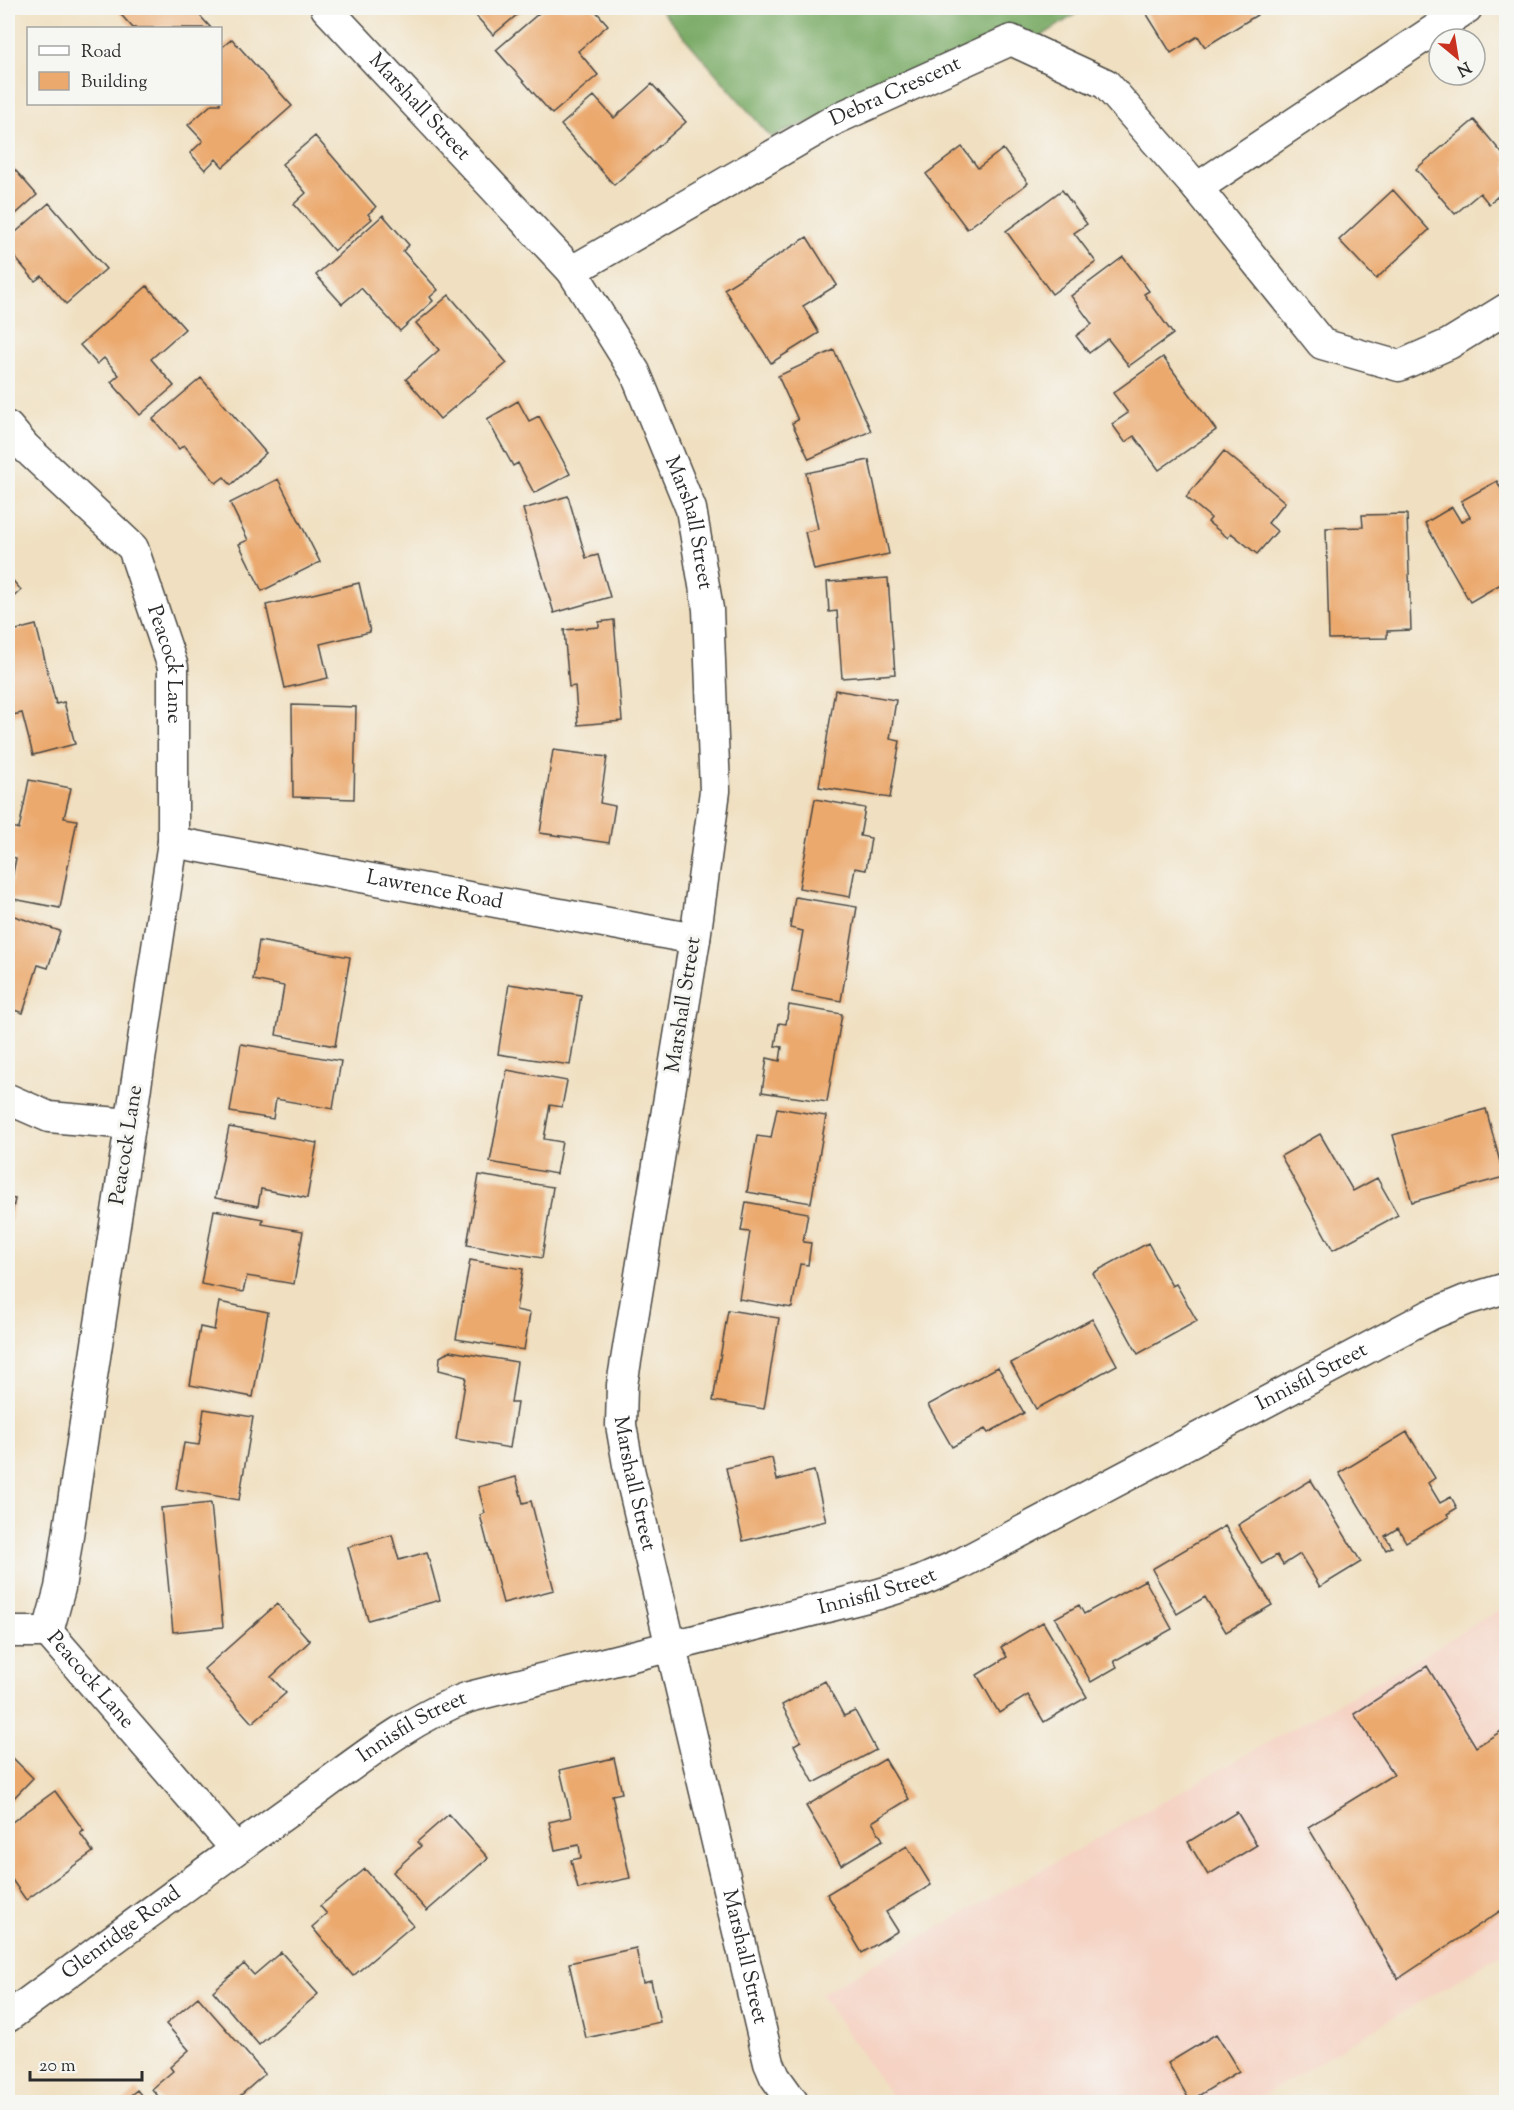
<svg xmlns="http://www.w3.org/2000/svg" width="1514" height="2110" font-family="'Sorts Mill Goudy',serif">
  <rect width="100%" height="100%" fill="#f6f6f2"/>
  <filter id="ink" filterUnits="userSpaceOnUse"><feTurbulence type="fractalNoise" baseFrequency=".0167" numOctaves="2"/><feDisplacementMap in="SourceGraphic" scale="12" xChannelSelector="R" yChannelSelector="G"/><feConvolveMatrix kernelMatrix="1 2 1 2 8 2 1 2 1" color-interpolation-filters="sRGB"/></filter>
  <filter id="wash" filterUnits="userSpaceOnUse"><feTurbulence type="fractalNoise" baseFrequency=".008" numOctaves="4" result="noise"/><feDisplacementMap in="SourceGraphic" scale="24" xChannelSelector="R" yChannelSelector="G"/><feGaussianBlur stdDeviation="1.35" result="paint"/><feColorMatrix in="noise" values="0 0 0 0 0 0 0 0 0 0 0 0 0 0 0 0 0 1.4 0 .05"/><feComposite in="paint" operator="in"/></filter>
  <g filter="url(#wash)">
    <rect width="100%" height="100%" fill="#f0e0c1"/>
    <path fill="#f5d2c2" d="M1506 1605V1951L1252 2102H895L820 1994 1427 1653Z"/>
    <path fill="#7cac67" stroke="#546c49" stroke-width="1.5" d="M659 8H1085L1026 46 868 98 771 137Z"/>
    <g id="blocks">
      <path fill="#eba96d" d="M115 8H193L211 28H133Z
        M469 8H525L493 35Z
        M545 8H593L608 25 578 51 598 75 552 114 496 50Z
        M1143 8H1252L1257 15 1205 47 1198 36 1171 53Z
        M232 39 292 106 223 167 216 159 205 170 190 153 203 141 188 125 212 104H220V49Z
        M652 84 686 122 614 185 561 125 594 96 614 118Z
        M1474 120 1506 158V189L1489 204 1480 193 1455 214 1416 169Z
        M315 136 376 207 368 214 372 219 334 251 294 204 306 193 282 164Z
        M962 147 978 168 1003 149 1028 183 967 229 926 174Z
        M8 162 37 195 8 221Z
        M1062 190 1087 224 1074 233 1096 262 1052 294 1006 231Z
        M1393 190 1429 230 1376 279 1339 240Z
        M49 203 106 269 66 304 42 276 35 281 8 249V239Z
        M383 215 409 245 403 251 438 290 430 297 433 301 400 331 361 288 342 304 316 275Z
        M807 237 837 285 803 306 819 333 771 363 724 289Z
        M1123 257 1149 291 1144 294 1173 334 1129 366 1108 339 1089 353 1076 336 1092 324 1071 296Z
        M147 286 185 329 151 359 174 386 140 415 111 382 119 375 104 358 97 364 80 345Z
        M449 295 507 363 440 419 406 379 439 350 416 323Z
        M834 350 871 431 809 459 792 423 798 420 778 376Z
        M1163 357 1216 430 1159 470 1134 436 1125 442 1112 424 1128 413 1113 393Z
        M201 378 266 453 231 485 224 477 216 483 184 445 179 449 153 419Z
        M518 401 529 421 539 416 570 474 534 493 518 463 513 466 487 419Z
        M1224 451 1285 502 1268 523 1277 531 1257 554 1231 533 1228 538 1208 522 1211 518 1186 497Z
        M869 460 889 554 814 570 805 532 818 529 806 473Z
        M278 479 320 562 262 591 239 544 248 540 230 503Z
        M1497 481 1506 499V581L1470 602 1425 523 1452 507 1461 522 1470 517 1461 501Z
        M568 496 586 558 598 555 610 597 554 613 523 509Z
        M1407 514 1411 630 1387 631V638L1329 639 1326 528 1363 527 1362 515Z
        M8 575 21 590 8 602Z
        M888 578 895 674 842 678 837 611 829 612 827 582Z
        M359 583 370 632 320 644 328 678 285 688 266 605Z
        M614 620 622 721 578 725 575 686 569 687 564 630 599 627V622Z
        M36 625 56 704 64 702 75 744 33 755 22 713 8 716V632Z
        M835 690 896 700 890 739 900 741 890 798 819 787Z
        M292 705 356 707 354 799 293 797Z
        M553 750 607 757 600 803 615 806 609 843 540 833Z
        M29 780 71 788 64 818 77 820 60 908 8 898 16 858 8 856V826L19 829Z
        M815 799 865 808 860 836 871 838 866 870 855 868 850 897 799 888Z
        M795 897 857 907 841 1001 792 992 803 931 790 928Z
        M8 914 60 931 48 968 38 965 23 1013 8 1008Z
        M259 941 350 957 335 1046 276 1035 284 986 253 980Z
        M509 984 581 995 570 1065 498 1054Z
        M789 1005 842 1014 827 1102 762 1092 767 1058 780 1061 782 1047 775 1046 779 1023 786 1024Z
        M241 1044 341 1061 333 1109 276 1099 273 1119 230 1112Z
        M507 1070 567 1081 562 1107 550 1105 544 1139 562 1142 556 1174 490 1162Z
        M777 1108 826 1116 811 1203 747 1192 757 1136 771 1138Z
        M1486 1109 1504 1177 1412 1202 1393 1135Z
        M229 1127 317 1143 307 1198 261 1189 258 1206 215 1198Z
        M1320 1134 1353 1191 1377 1178 1398 1215 1333 1250 1281 1156Z
        M479 1175 553 1187 542 1258 467 1245Z
        M8 1198 15 1199 9 1229H8Z
        M746 1202 808 1213 803 1242 811 1243 808 1265 800 1264 792 1308 739 1299 750 1232 741 1231Z
        M214 1210 263 1219 262 1224 303 1231 294 1284 247 1276 243 1292 201 1284Z
        M1148 1243 1172 1286 1176 1284 1197 1321 1138 1354 1093 1273Z
        M470 1260 523 1269 516 1310 530 1313 524 1350 456 1339Z
        M219 1302 268 1312 253 1397 190 1385 200 1327 214 1330Z
        M728 1310 779 1318 764 1409 713 1401Z
        M1092 1319 1117 1365 1036 1409 1011 1363Z
        M450 1351 517 1362 511 1403H517L510 1448 456 1439 466 1377 439 1370 440 1357Z
        M998 1367 1024 1413 988 1433 985 1429 952 1447 928 1405Z
        M204 1409 253 1417 239 1500 176 1489 184 1443 199 1445Z
        M1407 1432 1435 1478 1428 1483 1440 1503 1451 1497 1457 1508 1447 1514 1449 1517 1406 1542 1398 1528 1385 1536 1392 1547 1386 1550 1339 1473Z
        M772 1458 777 1480 814 1471 826 1521 743 1541 726 1468Z
        M516 1477 523 1503 531 1501 554 1590 503 1603 480 1515 485 1513 478 1487Z
        M1311 1480 1361 1562 1320 1587 1300 1554 1283 1565 1277 1555 1262 1564 1238 1525Z
        M211 1503 223 1627 173 1632 161 1508Z
        M1225 1526 1272 1605 1226 1632 1205 1597 1177 1614 1152 1569Z
        M392 1535 399 1560 427 1552 440 1600 368 1620 348 1547Z
        M1145 1580 1172 1629 1114 1661 1117 1667 1091 1682 1055 1618 1079 1605 1084 1614Z
        M277 1604 310 1641 271 1677 286 1693 252 1723 204 1669Z
        M1043 1622 1087 1697 1044 1722 1028 1695 999 1713 977 1675 1007 1657 1001 1647Z
        M1427 1666 1476 1747 1506 1728V1907L1398 1979 1308 1827 1394 1774 1354 1714Z
        M825 1681 844 1716 855 1711 876 1750 814 1783 794 1745 801 1741 782 1705Z
        M8 1753 33 1778 8 1804Z
        M614 1758 622 1793 612 1795 630 1878 578 1889 571 1860 581 1858 579 1845 555 1850 549 1822 571 1817 560 1770Z
        M885 1759 909 1799 872 1822 883 1840 841 1865 806 1806Z
        M55 1791 84 1831 80 1833 93 1852 26 1900 8 1874V1825Z
        M1237 1812 1257 1845 1208 1875 1188 1842Z
        M449 1814 488 1858 427 1911 393 1872 421 1846 417 1842Z
        M907 1846 931 1885 886 1912 898 1931 862 1953 827 1894Z
        M365 1869 413 1925 353 1976 312 1927 327 1914 320 1906Z
        M636 1948 643 1983 651 1981 660 2022 586 2038 569 1963Z
        M281 1952 318 1994 259 2045 213 1991 244 1964 254 1975Z
        M198 1997 265 2074 233 2102H163L152 2089 173 2071 170 2067 189 2050 166 2024Z
        M1216 2034 1239 2071 1190 2101 1168 2063Z
        M137 2090 145 2100 141 2102H122Z"/>
    </g>
  </g>
  <g filter="url(#ink)">
    <use href="#blocks" fill-opacity="0" stroke="#494642" stroke-width="1.5"/>
    <g fill="none" stroke-linecap="round" stroke-linejoin="round">
      <g stroke="#494642" stroke-width="33">
        <g id="minor">
          <path id="s1" d="M326 8 572 271 635 372 691 509 708 609 715 791 695 939 622 1385 621 1425 628 1465 769 2063 775 2077 793 2102"/>
          <path d="M1197 188 1467 8"/>
          <path id="s2" d="M572 271 836 119 1011 40 1106 84 1197 188 1322 344 1399 366 1449 344 1506 309"/>
          <path id="s3" d="M8 427 25 447 133 548 173 667V842L60 1588 48 1632"/>
          <path id="s4" d="M173 842 695 939"/>
          <path d="M8 1099 49 1117 130 1124"/>
          <path d="M8 1632H48"/>
          <path id="s5" d="M48 1632 236 1849"/>
          <path id="s6" d="M8 2017C105 1946 201 1874 299 1804 352 1766 407 1719 469 1697L879 1594 921 1581 960 1564 1430 1315 1466 1300 1506 1288"/>
        </g>
      </g>
      <use href="#minor" stroke="#fff" stroke-width="30"/>
    </g>
  </g>
  <g text-anchor="middle" dominant-baseline="central" stroke-width="6" stroke-linejoin="round" paint-order="stroke">
    <g font-size="21" fill="#2b2b2b" stroke="#f6f6f2">
      <text stroke="none"><textPath href="#s2" startOffset="370">Debra Crescent</textPath></text>
      <text stroke="none"><textPath href="#s1" startOffset="136">Marshall Street</textPath></text>
      <text stroke="none"><textPath href="#s1" startOffset="640">Marshall Street</textPath></text>
      <text stroke="none"><textPath href="#s3" startOffset="296">Peacock Lane</textPath></text>
      <text stroke="none"><textPath href="#s4" startOffset="266">Lawrence Road</textPath></text>
      <text transform="translate(684 1005) rotate(-81)">Marshall Street</text>
      <text transform="translate(127 1145) rotate(-81)">Peacock Lane</text>
      <text stroke="none"><textPath href="#s6" startOffset="1470">Innisfil Street</textPath></text>
      <text stroke="none"><textPath href="#s1" startOffset="1612">Marshall Street</textPath></text>
      <text stroke="none"><textPath href="#s6" startOffset="984">Innisfil Street</textPath></text>
      <text stroke="none"><textPath href="#s5" startOffset="64">Peacock Lane</textPath></text>
      <text stroke="none"><textPath href="#s6" startOffset="498">Innisfil Street</textPath></text>
      <text stroke="none"><textPath href="#s6" startOffset="141">Glenridge Road</textPath></text>
      <text stroke="none"><textPath href="#s1" startOffset="2098">Marshall Street</textPath></text>
    </g>
  </g>
  <rect width="1514" height="2110" fill="none" stroke="#f6f6f2" stroke-width="30"/>
  <rect x="27" y="27" width="195" height="78" fill="#f6f6f2" stroke="#a5a5a2" stroke-width="1.5"/>
  <rect x="39" y="46" width="30" height="9" fill="#ffffff" stroke="#a5a5a2" stroke-width="1.5"/>
  <text x="81" y="57" font-size="18" fill="#2b2b2b">Road</text>
  <rect x="39" y="72" width="30" height="18" fill="#eba96d" stroke="#a5a5a2" stroke-width="1.5"/>
  <text x="81" y="87" font-size="18" fill="#2b2b2b">Building</text>
  <g transform="translate(1457 57) rotate(150)"><circle r="28" fill="#f6f6f2" stroke="#a5a5a2" stroke-width="1.5"/>
  <path d="M0-4.5L10 22L0 15L-10 22Z" fill="#c8321e"/>
  <text y="-9" font-size="16" font-weight="bold" text-anchor="middle" fill="#2b2b2b">N</text>
  </g>
  <path d="M30 2071v9h112v-9" fill="none" stroke="#2b2b2b" stroke-width="3"/>
  <text x="39" y="2071" font-size="18" fill="#2b2b2b" stroke="#f6f6f2" stroke-width="4.5" paint-order="stroke">20 m</text>
</svg>
